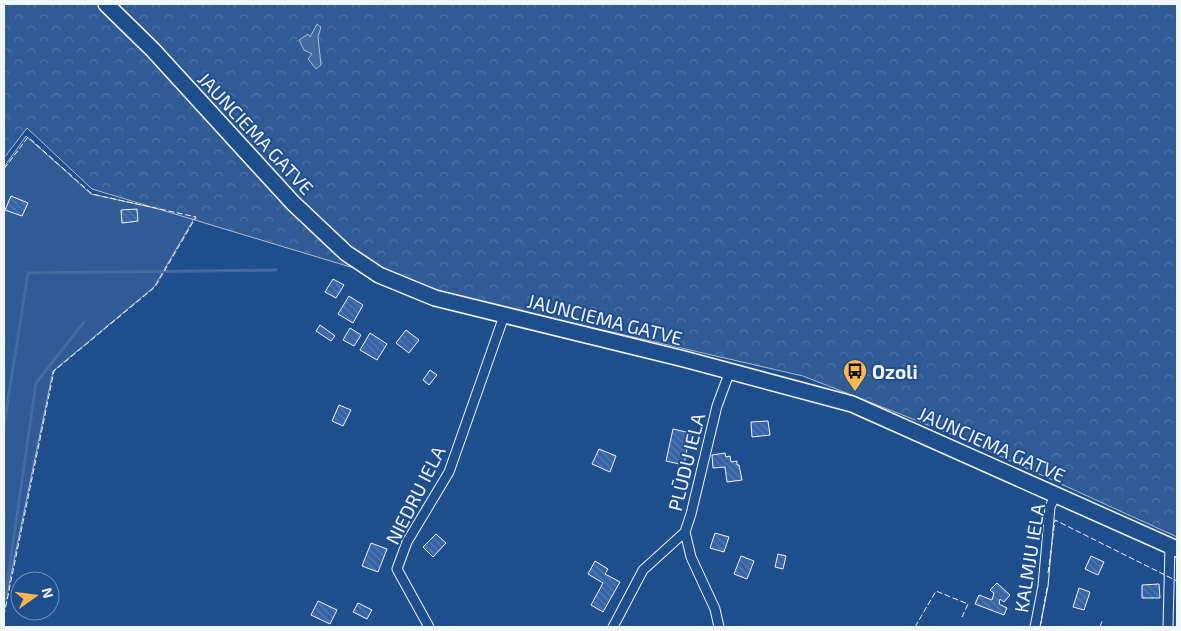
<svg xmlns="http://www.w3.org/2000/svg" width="1181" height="631" font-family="'Exo 2',sans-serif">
  <defs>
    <pattern id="forest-crowns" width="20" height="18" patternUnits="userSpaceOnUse" patternTransform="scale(1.25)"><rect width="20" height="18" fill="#305b95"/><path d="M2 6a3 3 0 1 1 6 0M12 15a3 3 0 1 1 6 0" fill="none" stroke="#4e73a5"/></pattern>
    <pattern id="building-back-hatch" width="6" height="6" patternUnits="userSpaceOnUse" patternTransform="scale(1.25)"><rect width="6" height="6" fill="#3563a3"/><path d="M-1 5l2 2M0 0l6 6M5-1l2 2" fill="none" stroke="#537ab1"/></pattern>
  </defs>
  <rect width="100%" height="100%" fill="#1f4e8c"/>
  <path fill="#305b95" stroke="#a8bbd7" d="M26 136 91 194 195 217 154 287 53 371 4 609V167Z"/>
  <path fill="url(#forest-crowns)" stroke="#a8bbd7" d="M4 4H1177V537L956 436 803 376 420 288 92 189 27 128 4 158Z"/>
  <path fill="#446ba0" stroke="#a8bbd7" d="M317 24 321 27 318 37 321 65 316 69 308 59 312 54 304 50 299 40 308 34 310 37Z"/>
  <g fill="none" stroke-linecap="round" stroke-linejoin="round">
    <path stroke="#446ba0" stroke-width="3" d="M4 425 28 273 276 270
      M4 606 36 383 84 322"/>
  </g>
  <path fill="url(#building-back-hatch)" stroke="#f2f6ff" d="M11 196 28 203 22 216 5 210Z
    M137 209 138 221 122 223 121 210Z
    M333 279 344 285 336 298 325 292Z
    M349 296 363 305 353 323 338 314Z
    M320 325 335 336 331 341 316 331Z
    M350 328 361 335 354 346 343 340Z
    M406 330 419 340 409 353 396 343Z
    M370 333 387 344 377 360 360 350Z
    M430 370 437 375 429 385 423 380Z
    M339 405 351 410 343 426 332 421Z
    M768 421 770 435 752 437 751 422Z
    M673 429 690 433 684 465 666 461Z
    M599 449 616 456 610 472 592 464Z
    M725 453 726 457 730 456 731 462 737 461V465H739L742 480 727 482 725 467 713 468 712 455Z
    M715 533 729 537 724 552 710 548Z
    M436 534 446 543 433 557 423 547Z
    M371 543 387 549 378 572 362 566Z
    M778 554 786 556 783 569 775 567Z
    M741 556 754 561 747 579 734 574Z
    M1091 556 1104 562 1098 575 1085 569Z
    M595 561 608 569 605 574 620 582 603 612 591 605 603 583 588 574Z
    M997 583 1010 595 1004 602 1000 599 999 604 1007 608 1004 615 975 604 979 595 992 600 994 593 990 590Z
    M1159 584 1160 598H1142V585Z
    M1079 588 1090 592 1084 610 1073 607Z
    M318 601 337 610 330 624 311 615Z
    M358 603 372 610 367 619 353 612Z"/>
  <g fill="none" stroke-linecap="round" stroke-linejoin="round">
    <g stroke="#f2f6ff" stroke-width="11">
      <path id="street" d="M685 532 691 557 715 609 719 627
        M429 627 397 569 407 542 449 472 504 316
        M613 627 643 570 685 532 691 514 717 406 730 371
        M1035 627 1043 586 1050 507 1056 494
        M1168 627 1170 546"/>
    </g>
    <g stroke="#f2f6ff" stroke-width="18">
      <path id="primary" d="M106 4 153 50 293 203 346 253 379 275 435 298 684 359 852 404 1177 549"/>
    </g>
    <use href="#street" stroke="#1f4e8c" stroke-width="9"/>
    <use href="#primary" stroke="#1f4e8c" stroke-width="15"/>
    <path stroke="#f2f6ff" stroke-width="1" stroke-dasharray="6 2.5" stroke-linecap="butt" d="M4 169 28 137 92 194 196 217 155 287 54 371 4 615
      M1048 573 1055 520 1177 581
      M915 627 936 591 968 604 962 617
      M1040 627 1047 588
      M1100 627 1102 621"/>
  </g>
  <defs>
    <g id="bus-pin" transform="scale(1.25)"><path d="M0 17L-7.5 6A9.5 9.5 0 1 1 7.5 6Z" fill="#ffb74d" stroke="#1f4e8c"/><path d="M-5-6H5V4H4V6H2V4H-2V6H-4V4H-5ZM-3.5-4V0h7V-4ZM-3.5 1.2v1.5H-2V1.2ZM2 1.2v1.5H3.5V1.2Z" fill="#111"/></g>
  </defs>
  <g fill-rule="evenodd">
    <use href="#bus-pin" x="855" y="371"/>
  </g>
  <g text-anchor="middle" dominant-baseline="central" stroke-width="4" stroke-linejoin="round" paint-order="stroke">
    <g font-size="19" fill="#f2f6ff" stroke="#1f4e8c">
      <text transform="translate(256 133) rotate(47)">JAUNCIEMA GATVE</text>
      <text transform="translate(605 319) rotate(14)">JAUNCIEMA GATVE</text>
      <text transform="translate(992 444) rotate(24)">JAUNCIEMA GATVE</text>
      <text transform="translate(686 462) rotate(-76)">PLŪDU IELA</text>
      <text transform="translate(415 495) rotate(-63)">NIEDRU IELA</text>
      <text transform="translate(1029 558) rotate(-81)">KALMJU IELA</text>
    </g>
    <g font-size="19" font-weight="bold" fill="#f2f6ff" stroke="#1f4e8c" text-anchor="start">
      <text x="872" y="371">Ozoli</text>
    </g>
  </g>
  <rect width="1181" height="631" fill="none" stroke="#f2f6ff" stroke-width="10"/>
  <g transform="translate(35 596) rotate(76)"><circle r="24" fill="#1f4e8c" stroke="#7391ba"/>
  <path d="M0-4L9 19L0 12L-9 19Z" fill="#ffb74d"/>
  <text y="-8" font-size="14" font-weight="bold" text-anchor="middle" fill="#f2f6ff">N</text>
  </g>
</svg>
